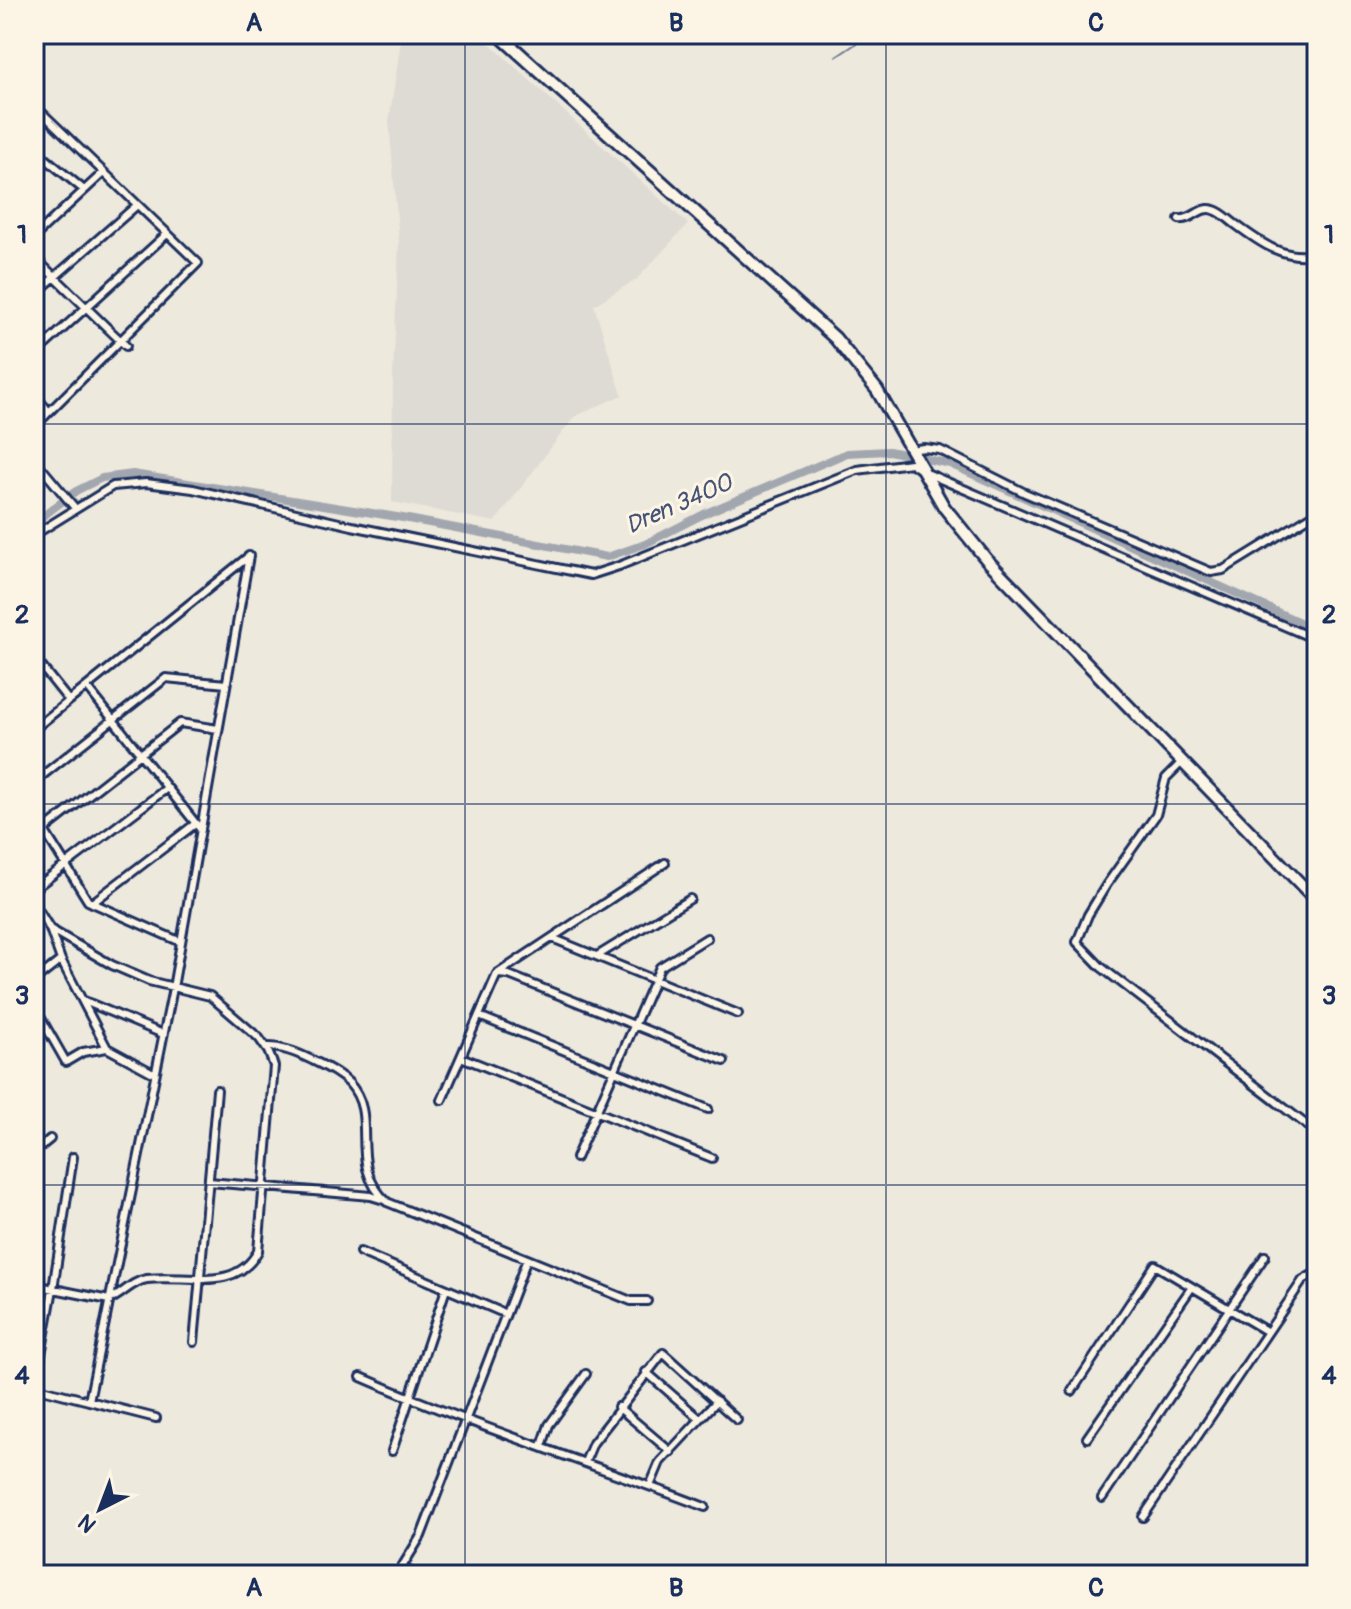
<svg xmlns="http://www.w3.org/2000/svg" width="1351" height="1609" font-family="Pangolin,sans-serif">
  <rect width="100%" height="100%" fill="#eee9dd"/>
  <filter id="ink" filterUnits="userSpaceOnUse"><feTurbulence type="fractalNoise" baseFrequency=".0125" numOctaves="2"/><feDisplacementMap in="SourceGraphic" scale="16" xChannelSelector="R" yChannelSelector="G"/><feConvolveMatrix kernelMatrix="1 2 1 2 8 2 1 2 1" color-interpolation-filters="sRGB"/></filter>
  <g filter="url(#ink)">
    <path fill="#dedbd4" d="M402 34H479L688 224 637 279 594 305 622 395 574 417 495 522 392 502 393 376 399 242 389 121Z"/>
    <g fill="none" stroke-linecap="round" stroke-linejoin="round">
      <path stroke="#6c778f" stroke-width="2" d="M836 57 857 43 863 34"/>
      <path stroke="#a2a7af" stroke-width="8" d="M34 523 76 491 102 478 133 474 403 518 607 557 645 544 706 513 847 453 889 451 950 464 1317 630"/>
      <g stroke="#1b2f5e" stroke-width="12">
        <path id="street" d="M34 105 198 263 34 427
          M34 149 84 190
          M1179 219C1193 221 1200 205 1214 210 1222 212 1229 220 1235 224 1259 242 1286 262 1317 253
          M34 237 103 173
          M34 257 126 346
          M34 295 136 206
          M34 355 167 234
          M34 394 49 412
          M910 450 924 448 940 450 1025 493 1211 572 1223 570 1317 512
          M34 459 75 508
          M34 535 113 486 146 483 193 489 352 526 591 575 619 566 857 470 911 463 924 472 1317 640
          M34 657 69 701
          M87 687 201 830
          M34 729 249 556
          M1183 761 1166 778 1156 815 1107 884 1088 915 1077 942 1101 967 1317 1133
          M34 782 166 678 226 684
          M34 814 88 901 181 942
          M44 830 180 723 218 729
          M34 889 167 788
          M34 903 50 929 61 960 107 1048 155 1074
          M92 903 195 824
          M552 938 738 1014
          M597 956 690 899
          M497 974 509 975 724 1061
          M34 981 61 960
          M82 1000 163 1034
          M34 1006 66 1062 83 1052 107 1048
          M479 1016 708 1109
          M266 1047C282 1046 298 1053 312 1060 325 1066 339 1073 349 1083 381 1118 345 1163 387 1202L631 1301H647
          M461 1057 712 1158
          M442 1100 497 974 665 863
          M34 1152 50 1139
          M576 1158 660 967 707 938
          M209 1182 371 1196 384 1200
          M360 1252 506 1314
          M34 1285 109 1300C122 1295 132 1281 147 1279 186 1274 236 1293 258 1251L274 1066 268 1051 259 1038 210 996 149 981 112 965 50 929
          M194 1342 217 1090
          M646 1372 700 1419
          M361 1377C473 1426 590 1463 705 1507
          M34 1387 156 1418
          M35 1388 53 1289 73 1157
          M1072 1391 1155 1265 1268 1332
          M89 1401 173 988 249 556
          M618 1407 671 1452
          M1087 1438 1192 1287
          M542 1446 549 1425 586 1374
          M392 1451 446 1289
          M585 1462 593 1443 663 1353 737 1420
          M650 1486 660 1462 717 1401
          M1102 1498 1265 1256
          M1143 1517 1303 1280 1312 1275 1317 1277
          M402 1567 416 1575
          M397 1575 421 1536 527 1259"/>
      </g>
      <g stroke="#1b2f5e" stroke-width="15">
        <path id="secondary" d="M1316 34 1317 35"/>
      </g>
      <g stroke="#1b2f5e" stroke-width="16">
        <path id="primary" d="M498 34 835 338 877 390 944 507 987 560 1317 901"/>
      </g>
      <use href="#street" stroke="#fcf5e5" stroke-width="6"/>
      <use href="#secondary" stroke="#fcf5e5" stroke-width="9"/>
      <use href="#primary" stroke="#fcf5e5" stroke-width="10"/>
    </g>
  </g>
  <path fill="none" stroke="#1b2f5e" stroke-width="2" stroke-opacity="0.55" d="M465 34V1575M886 34V1575M34 424H1317M34 804H1317M34 1185H1317"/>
  <g text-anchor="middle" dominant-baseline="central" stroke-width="6" stroke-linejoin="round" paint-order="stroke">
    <g font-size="24" font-style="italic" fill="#445376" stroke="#fcf5e5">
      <text transform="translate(679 504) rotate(-24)">Dren 3400</text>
    </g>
  </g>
  <rect width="1351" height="1609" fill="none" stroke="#fcf5e5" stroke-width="88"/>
  <g transform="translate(100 1509) rotate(222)" stroke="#fcf5e5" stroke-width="6" paint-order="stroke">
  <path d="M0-6L14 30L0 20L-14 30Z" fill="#1b2f5e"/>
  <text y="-12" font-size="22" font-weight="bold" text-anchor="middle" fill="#1b2f5e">N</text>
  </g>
  <rect x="44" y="44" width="1263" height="1521" fill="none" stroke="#1b2f5e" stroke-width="3"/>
  <g font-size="26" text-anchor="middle" font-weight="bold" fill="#1b2f5e">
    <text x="254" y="31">A</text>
    <text x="676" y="31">B</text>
    <text x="1096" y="31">C</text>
    <text x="22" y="243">1</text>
    <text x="1329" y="243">1</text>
    <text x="22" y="623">2</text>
    <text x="1329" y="623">2</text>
    <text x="22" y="1004">3</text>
    <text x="1329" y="1004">3</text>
    <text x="22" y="1384">4</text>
    <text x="1329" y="1384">4</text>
    <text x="254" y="1596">A</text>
    <text x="676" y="1596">B</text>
    <text x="1096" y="1596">C</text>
  </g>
</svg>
